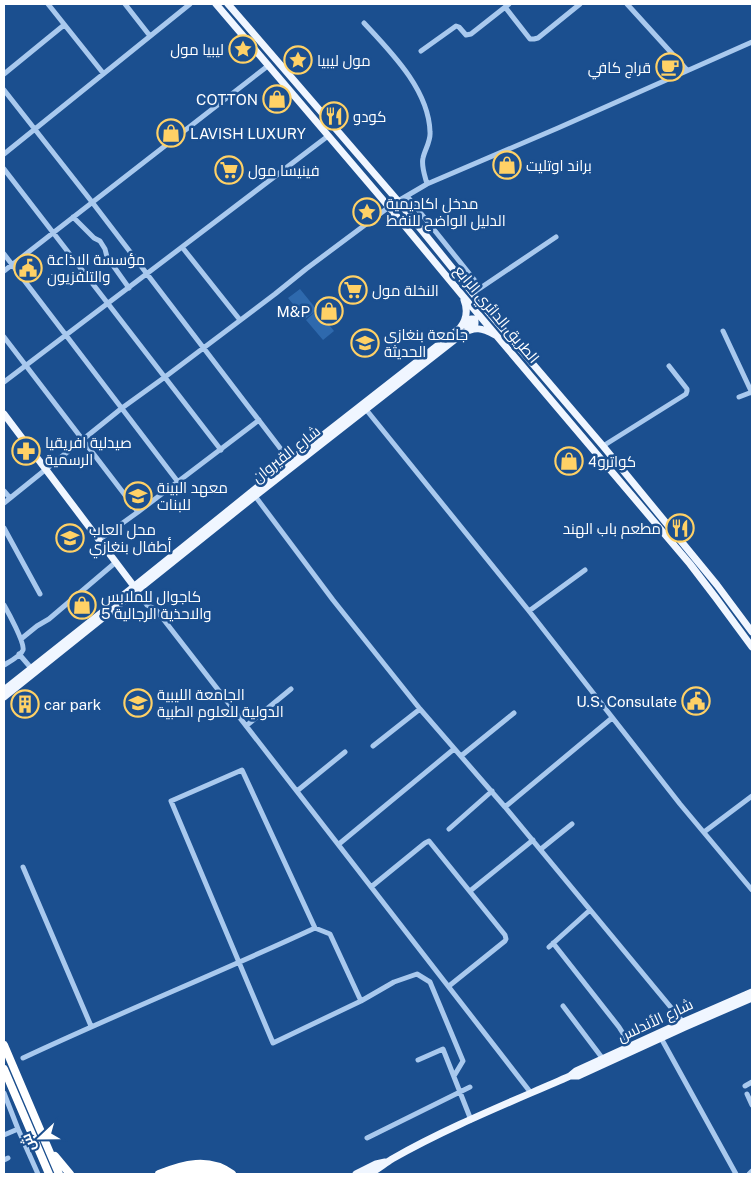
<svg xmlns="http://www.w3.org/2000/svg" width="756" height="1178" font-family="'Public Sans',Cairo,sans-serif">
  <rect width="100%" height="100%" fill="#1b4f8f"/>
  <path fill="#2e69ad" d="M300 289 317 310 305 319 288 298Z
    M317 310 334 331 323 340 306 320Z"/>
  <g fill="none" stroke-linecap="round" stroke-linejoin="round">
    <path stroke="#a9c9ee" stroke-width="5" d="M48 4 103 73
      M125 4 150 36
      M627 4 687 70
      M505 7 530 39H534L538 38 580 4
      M364 23C391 52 429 90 430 132 431 141 425 149 423 158 421 166 425 176 427 184
      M421 51 456 26 459 27 466 35 471 34 509 4
      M4 74 64 25
      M4 90 92 202 290 461
      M4 154 190 4
      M4 169 221 450
      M407 196 480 287
      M398 201 427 184 558 128 752 42
      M73 217 94 238 100 241 105 249 107 257 129 288
      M182 247 328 136
      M4 254 178 482
      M4 271 269 65
      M473 293 556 237
      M723 331 752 393
      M4 337 138 512
      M4 382 182 247 240 320
      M739 397 752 392
      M364 407 529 611 680 804 752 890
      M603 446 686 394 687 391V389L669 366
      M4 491 10 498
      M255 496 333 600 420 709 505 807 683 1022
      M4 503 122 408 165 377 275 294 306 269 389 207
      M4 528 40 594
      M99 540 138 512 259 420
      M137 591 147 605 155 609 157 611 531 1093
      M4 605C8 612 25 643 23 650 21 656 9 662 4 665
      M529 611 585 570
      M21 639 37 626 49 619 116 562
      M19 654 31 668
      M246 726 291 689
      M373 746 420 709
      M461 756 514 713
      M297 791 345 752
      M505 807 612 718
      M449 829 492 791
      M704 832 752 796
      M339 844 454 749
      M541 849 572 824
      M23 867 91 1026
      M371 887 425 843 429 841 505 935 506 939 505 941 449 986
      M470 891 533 840
      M553 943 619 1027 631 1046
      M549 947 590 910
      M361 1001 330 934 315 928 242 770 171 801 273 1043 361 1001 394 982 417 974 430 982 463 1061 454 1076
      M563 1006 603 1059
      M661 1038 736 1174
      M23 1058C119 1013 218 973 315 928
      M418 1060 443 1049 471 1120
      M745 1086 752 1082
      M4 1093 18 1129 38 1174
      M747 1094 752 1105
      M4 1135 18 1129
      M367 1138 470 1087
      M4 1160 8 1158
      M749 1174 752 1171"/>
    <path stroke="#f0f6ff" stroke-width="7" d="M216 4 389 207 462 295 690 564 716 598 752 647
      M228 4 398 201 479 301 603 446 717 585 752 632
      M463 325 471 319H474L475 321V324L468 329
      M4 414 136 589
      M116 601 290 461 460 328C467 319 468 310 464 300
      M4 690 105 610
      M4 697 255 496 462 334C475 326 482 328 495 335
      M570 1076 576 1071 683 1022 752 992
      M356 1174 376 1164 385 1162
      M369 1174C377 1170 384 1164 392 1159 448 1127 511 1102 570 1076H578L685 1027 752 998"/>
    <path stroke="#fff" stroke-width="8" d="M4 1045 59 1174
      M4 1069 49 1174
      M55 1156 70 1174
      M159 1174C183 1164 209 1157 232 1174
      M175 1174C191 1170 207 1166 222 1174"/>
  </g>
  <defs>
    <g id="sight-ring" transform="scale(1.4375)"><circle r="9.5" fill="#1b4f8f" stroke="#ffd166" stroke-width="1.5"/><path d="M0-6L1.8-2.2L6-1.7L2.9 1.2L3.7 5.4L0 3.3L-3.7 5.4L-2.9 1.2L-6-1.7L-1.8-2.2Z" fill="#ffd166"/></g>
    <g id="cafe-ring" transform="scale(1.4375)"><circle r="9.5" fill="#1b4f8f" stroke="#ffd166" stroke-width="1.5"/><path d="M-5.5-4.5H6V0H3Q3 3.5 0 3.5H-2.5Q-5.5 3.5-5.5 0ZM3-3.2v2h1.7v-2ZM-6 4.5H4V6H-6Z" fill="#ffd166"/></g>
    <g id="shop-ring" transform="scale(1.4375)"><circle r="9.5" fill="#1b4f8f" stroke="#ffd166" stroke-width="1.5"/><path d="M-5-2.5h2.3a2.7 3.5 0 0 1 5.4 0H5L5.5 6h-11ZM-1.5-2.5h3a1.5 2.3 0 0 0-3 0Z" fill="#ffd166"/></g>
    <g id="restaurant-ring" transform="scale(1.4375)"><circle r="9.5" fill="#1b4f8f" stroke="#ffd166" stroke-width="1.5"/><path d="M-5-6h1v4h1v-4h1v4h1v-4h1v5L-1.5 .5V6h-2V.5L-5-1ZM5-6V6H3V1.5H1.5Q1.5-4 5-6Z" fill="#ffd166"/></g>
    <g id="supermarket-ring" transform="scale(1.4375)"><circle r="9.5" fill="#1b4f8f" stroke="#ffd166" stroke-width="1.5"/><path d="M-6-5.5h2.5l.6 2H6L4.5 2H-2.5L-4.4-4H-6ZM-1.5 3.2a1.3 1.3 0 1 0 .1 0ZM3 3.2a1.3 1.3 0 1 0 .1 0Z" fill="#ffd166"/></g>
    <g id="civic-ring" transform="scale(1.4375)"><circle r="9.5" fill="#1b4f8f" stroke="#ffd166" stroke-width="1.5"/><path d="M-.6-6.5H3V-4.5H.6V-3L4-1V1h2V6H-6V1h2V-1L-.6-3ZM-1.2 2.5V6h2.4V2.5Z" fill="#ffd166"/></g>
    <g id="university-ring" transform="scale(1.4375)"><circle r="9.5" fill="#1b4f8f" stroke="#ffd166" stroke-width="1.5"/><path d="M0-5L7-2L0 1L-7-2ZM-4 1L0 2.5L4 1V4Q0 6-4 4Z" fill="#ffd166"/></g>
    <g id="pharmacy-ring" transform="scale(1.4375)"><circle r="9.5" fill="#1b4f8f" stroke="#ffd166" stroke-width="1.5"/><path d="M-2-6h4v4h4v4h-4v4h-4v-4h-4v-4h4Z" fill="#ffd166"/></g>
    <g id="school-ring" transform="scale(1.4375)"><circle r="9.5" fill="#1b4f8f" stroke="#ffd166" stroke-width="1.5"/><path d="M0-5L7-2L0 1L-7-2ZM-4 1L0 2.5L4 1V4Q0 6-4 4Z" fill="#ffd166"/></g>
    <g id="building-ring" transform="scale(1.4375)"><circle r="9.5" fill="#1b4f8f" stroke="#ffd166" stroke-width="1.5"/><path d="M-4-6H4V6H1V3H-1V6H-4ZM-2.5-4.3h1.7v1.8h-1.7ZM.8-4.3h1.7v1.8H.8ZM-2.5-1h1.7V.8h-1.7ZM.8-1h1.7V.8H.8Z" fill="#ffd166"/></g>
  </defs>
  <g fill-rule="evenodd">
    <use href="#sight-ring" x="243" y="49"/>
    <use href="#sight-ring" x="298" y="60"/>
    <use href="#cafe-ring" x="670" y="67"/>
    <use href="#shop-ring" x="277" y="99"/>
    <use href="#restaurant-ring" x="334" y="116"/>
    <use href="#shop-ring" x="171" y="133"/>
    <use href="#shop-ring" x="507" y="165"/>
    <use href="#supermarket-ring" x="229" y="170"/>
    <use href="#sight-ring" x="367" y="212"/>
    <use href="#civic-ring" x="28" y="268"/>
    <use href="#supermarket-ring" x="353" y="290"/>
    <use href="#shop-ring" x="329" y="311"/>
    <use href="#university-ring" x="365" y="343"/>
    <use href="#pharmacy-ring" x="26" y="451"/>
    <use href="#shop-ring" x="569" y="461"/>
    <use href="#university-ring" x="138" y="496"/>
    <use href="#restaurant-ring" x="680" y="528"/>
    <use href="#school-ring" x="70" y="538"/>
    <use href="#shop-ring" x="82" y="605"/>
    <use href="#civic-ring" x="696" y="701"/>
    <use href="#university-ring" x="138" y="703"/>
    <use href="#building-ring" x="25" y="704"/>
  </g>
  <g text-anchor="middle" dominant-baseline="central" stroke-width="5" stroke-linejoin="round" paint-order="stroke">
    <g font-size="15" fill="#fff" stroke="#1b4f8f" text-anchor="start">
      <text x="224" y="49" text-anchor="end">ليبيا مول</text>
      <text x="317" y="60">مول ليبيا</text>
      <text x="651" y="67" text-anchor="end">قراج كافي</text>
      <text x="258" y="99" text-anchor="end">COTTON</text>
      <text x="353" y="116">كودو</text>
      <text x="190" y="133">LAVISH LUXURY</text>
      <text x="526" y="165">براند اوتليت</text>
      <text x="248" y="170">فينيسا مول</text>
      <text x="386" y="203">مدخل اكاديمية<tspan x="386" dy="17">الدليل الواضح للنفط</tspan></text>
      <text x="47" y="259">مؤسسة الاذاعة<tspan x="47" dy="17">والتلفزيون</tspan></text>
      <text x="372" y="290">النخلة مول</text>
      <text x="310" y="311" text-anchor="end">M&amp;P</text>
      <text x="384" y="334">جامعة بنغازي<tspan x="384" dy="17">الحديثة</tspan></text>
      <text x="45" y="442">صيدلية افريقيا<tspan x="45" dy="17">الرسمية</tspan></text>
      <text x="588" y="461">كواترو4</text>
      <text x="157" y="487">معهد البينة<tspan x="157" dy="17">للبنات</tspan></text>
      <text x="661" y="528" text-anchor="end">مطعم باب الهند</text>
      <text x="89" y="529">محل العاب<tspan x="89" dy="17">أطفال بنغازي</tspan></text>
      <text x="101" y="596">كاجوال للملابس<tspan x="101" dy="17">والاحذية الرجالية 5</tspan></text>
      <text x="157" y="694">الجامعة الليبية<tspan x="157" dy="17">الدولية للعلوم الطبية</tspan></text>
      <text x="677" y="701" text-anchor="end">U.S. Consulate</text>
      <text x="44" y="704">car park</text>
    </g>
    <g font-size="15" fill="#fff" stroke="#1b4f8f">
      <text transform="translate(497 314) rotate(50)">الطريق الدائري الرابع</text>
      <text transform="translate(286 454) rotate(-38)">شارع القيروان</text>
      <text transform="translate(655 1020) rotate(-25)">شارع الأندلس</text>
    </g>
  </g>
  <rect width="756" height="1178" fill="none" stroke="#ffffff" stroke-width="10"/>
  <g transform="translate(40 1138) rotate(248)" stroke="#1b4f8f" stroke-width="4" paint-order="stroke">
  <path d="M0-4L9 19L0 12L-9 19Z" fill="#ffffff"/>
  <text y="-8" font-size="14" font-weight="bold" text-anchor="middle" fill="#ffffff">ش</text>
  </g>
</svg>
